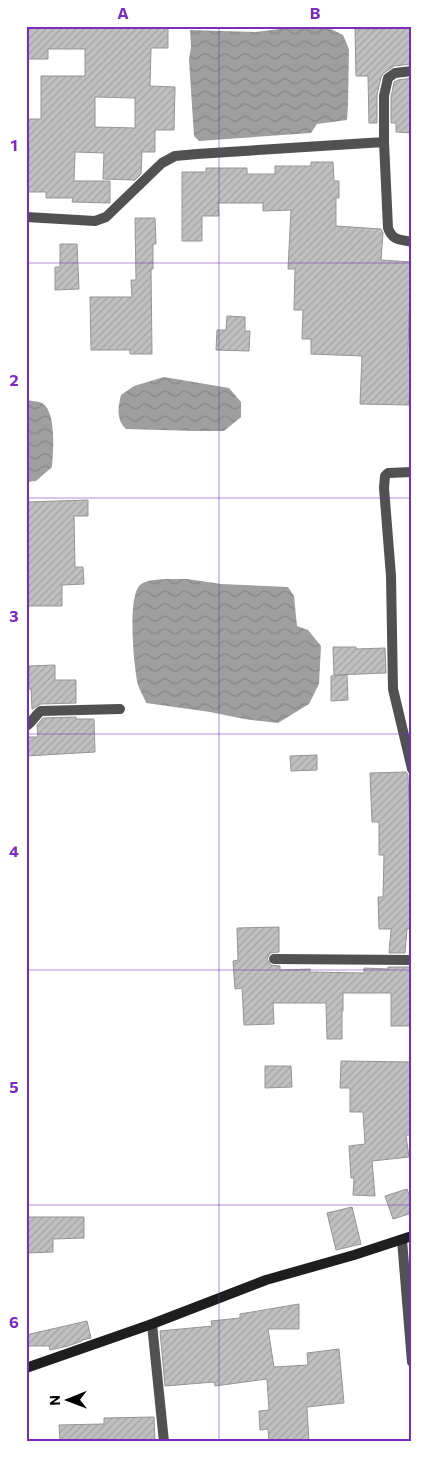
<svg xmlns="http://www.w3.org/2000/svg" width="438" height="1468" font-family="Commissioner,sans-serif">
  <defs>
    <pattern id="water-waves" width="16" height="10" patternUnits="userSpaceOnUse" patternTransform="scale(1.25)"><rect width="16" height="10" fill="#9f9f9f"/><path d="M0 5q4-4 8 0t8 0" fill="none" stroke="#878787"/></pattern>
    <pattern id="building-hatch" width="6" height="6" patternUnits="userSpaceOnUse" patternTransform="scale(1.25)"><rect width="6" height="6" fill="#c0c0c0"/><path d="M-1 1l2-2M0 6l6-6M5 7l2-2" fill="none" stroke="#a3a3a3"/></pattern>
  </defs>
  <rect width="100%" height="100%" fill="#fff"/>
  <path fill="url(#water-waves)" d="M327 27 343 35 349 49 348 105 347 120 317 124 311 133 199 141 194 136 189 60 191 47 190 30 256 32 279 29Z
    M164 377 229 388 241 402V417L224 431H195L126 429C116 420 118 407 121 395L134 386Z
    M26 400C31 401 37 401 42 403 57 412 53 452 52 467L36 481 26 482Z
    M166 579H187L221 584 288 587 294 596 297 626 308 630 321 646 319 684 309 704 278 723 244 719 210 712 146 703C144 697 140 691 138 685 134 669 127 597 140 585 147 579 158 580 166 579Z"/>
  <path fill="url(#building-hatch)" stroke="#959595" fill-rule="evenodd" d="M26 26H168V48H151L150 86 175 87 174 130H155V152H142L141 174 135 180 103 179 104 153 75 152 74 181H110V203L72 202 73 198H46V192H28L29 146H26V119H41V76H85V49H48V59H26ZM95 97 135 98V128L95 127Z
    M386 26H412V64L394 66 384 73 381 77 377 95V123H369L368 76H356L355 29H386Z
    M412 78V133L396 132V123H391V97L394 82 398 80Z
    M311 162H333L334 181H339V198H336V226L381 229 383 233 381 260 412 262V313H409L408 354H411L409 405 360 404 362 356 311 354V339H302L303 310H294L295 269H288L291 210 263 211V203H218L219 216H202V241H182V172H206V168H247V174H275V166H311Z
    M135 218H155L156 244H153V269H151L152 354H130V350H91L90 297H132L131 280H136Z
    M60 244H77L79 289 55 290V267H60Z
    M227 316 245 317V331H250L249 351 216 350 217 330H226Z
    M88 500V516H74L75 567H83L84 584 62 585V606H26V519H28V502Z
    M333 647H356V649L385 648 386 673 334 675Z
    M55 665V680H76V703L41 704 32 709 31 689H29V666Z
    M347 675 348 700 331 701V676Z
    M76 717V719H94L95 752 26 756V737H38L37 725 43 718Z
    M317 755V770L291 771 290 756Z
    M406 772 408 775 410 827H412V928L407 929 405 953H389L391 929H379L378 897H383L384 855H379V822H372L370 773Z
    M279 927V952L270 953 267 959 271 965 280 966V970L310 969V972L364 973V968L388 969V967H412V1026H391V993H343V1011H342V1039H327L326 1003H273L274 1024 244 1025 242 988 235 989 233 961 238 960 237 928Z
    M341 1061 412 1062V1135H406L409 1157 372 1161 375 1196 353 1195 354 1178H351L349 1146 365 1144 363 1112H350V1088H340Z
    M265 1066H291L292 1087 265 1088Z
    M407 1189 412 1202V1213L393 1219 385 1196Z
    M352 1207 361 1244 336 1250 327 1213Z
    M26 1217H84V1238L53 1239V1252L26 1253Z
    M299 1304V1329H268L274 1367 308 1365 307 1353 339 1349 344 1403 307 1407 309 1442H269L268 1429 260 1430 259 1411 269 1410 267 1379 215 1386 214 1382 165 1386 160 1331 212 1326 211 1321 240 1318V1314Z
    M87 1321 91 1338 82 1340V1341L68 1346 50 1350 49 1346H26V1335Z
    M154 1417 155 1442H105V1439L60 1440 59 1425 104 1424V1418Z"/>
  <g fill="none" stroke-linecap="round" stroke-linejoin="round">
    <path stroke="#515151" stroke-width="10" d="M384 142 388 228C393 241 399 239 412 242
      M26 217 95 221 106 217 162 163 175 156 197 154 384 142V96L388 78 395 73 412 71
      M412 472 388 473 385 476 384 488 391 576 393 689 412 769
      M26 726C33 722 35 715 41 711L120 709
      M274 959 412 960
      M402 1240 412 1362
      M152 1324 164 1442"/>
    <path stroke="#1e1e1e" stroke-width="10" d="M26 1368 152 1324 266 1280 354 1255 412 1236"/>
  </g>
  <path fill="none" stroke="#7b2cbf" stroke-width="1" stroke-opacity="0.55" d="M219 26V1442M26 263H412M26 498H412M26 734H412M26 970H412M26 1205H412"/>
  <rect width="438" height="1468" fill="none" stroke="#ffffff" stroke-width="55"/>
  <g transform="translate(68 1400) rotate(269)" stroke="#ffffff" stroke-width="4" paint-order="stroke">
  <path d="M0-4L9 19L0 12L-9 19Z" fill="#000000"/>
  <text y="-8" font-size="14" font-weight="bold" text-anchor="middle" fill="#000000">N</text>
  </g>
  <rect x="28" y="28" width="382" height="1412" fill="none" stroke="#7b2cbf" stroke-width="2"/>
  <g font-size="16" text-anchor="middle" font-weight="bold" fill="#7b2cbf">
    <text x="123" y="19">A</text>
    <text x="315" y="19">B</text>
    <text x="14" y="151">1</text>
    <text x="14" y="386">2</text>
    <text x="14" y="622">3</text>
    <text x="14" y="857">4</text>
    <text x="14" y="1093">5</text>
    <text x="14" y="1328">6</text>
  </g>
</svg>
